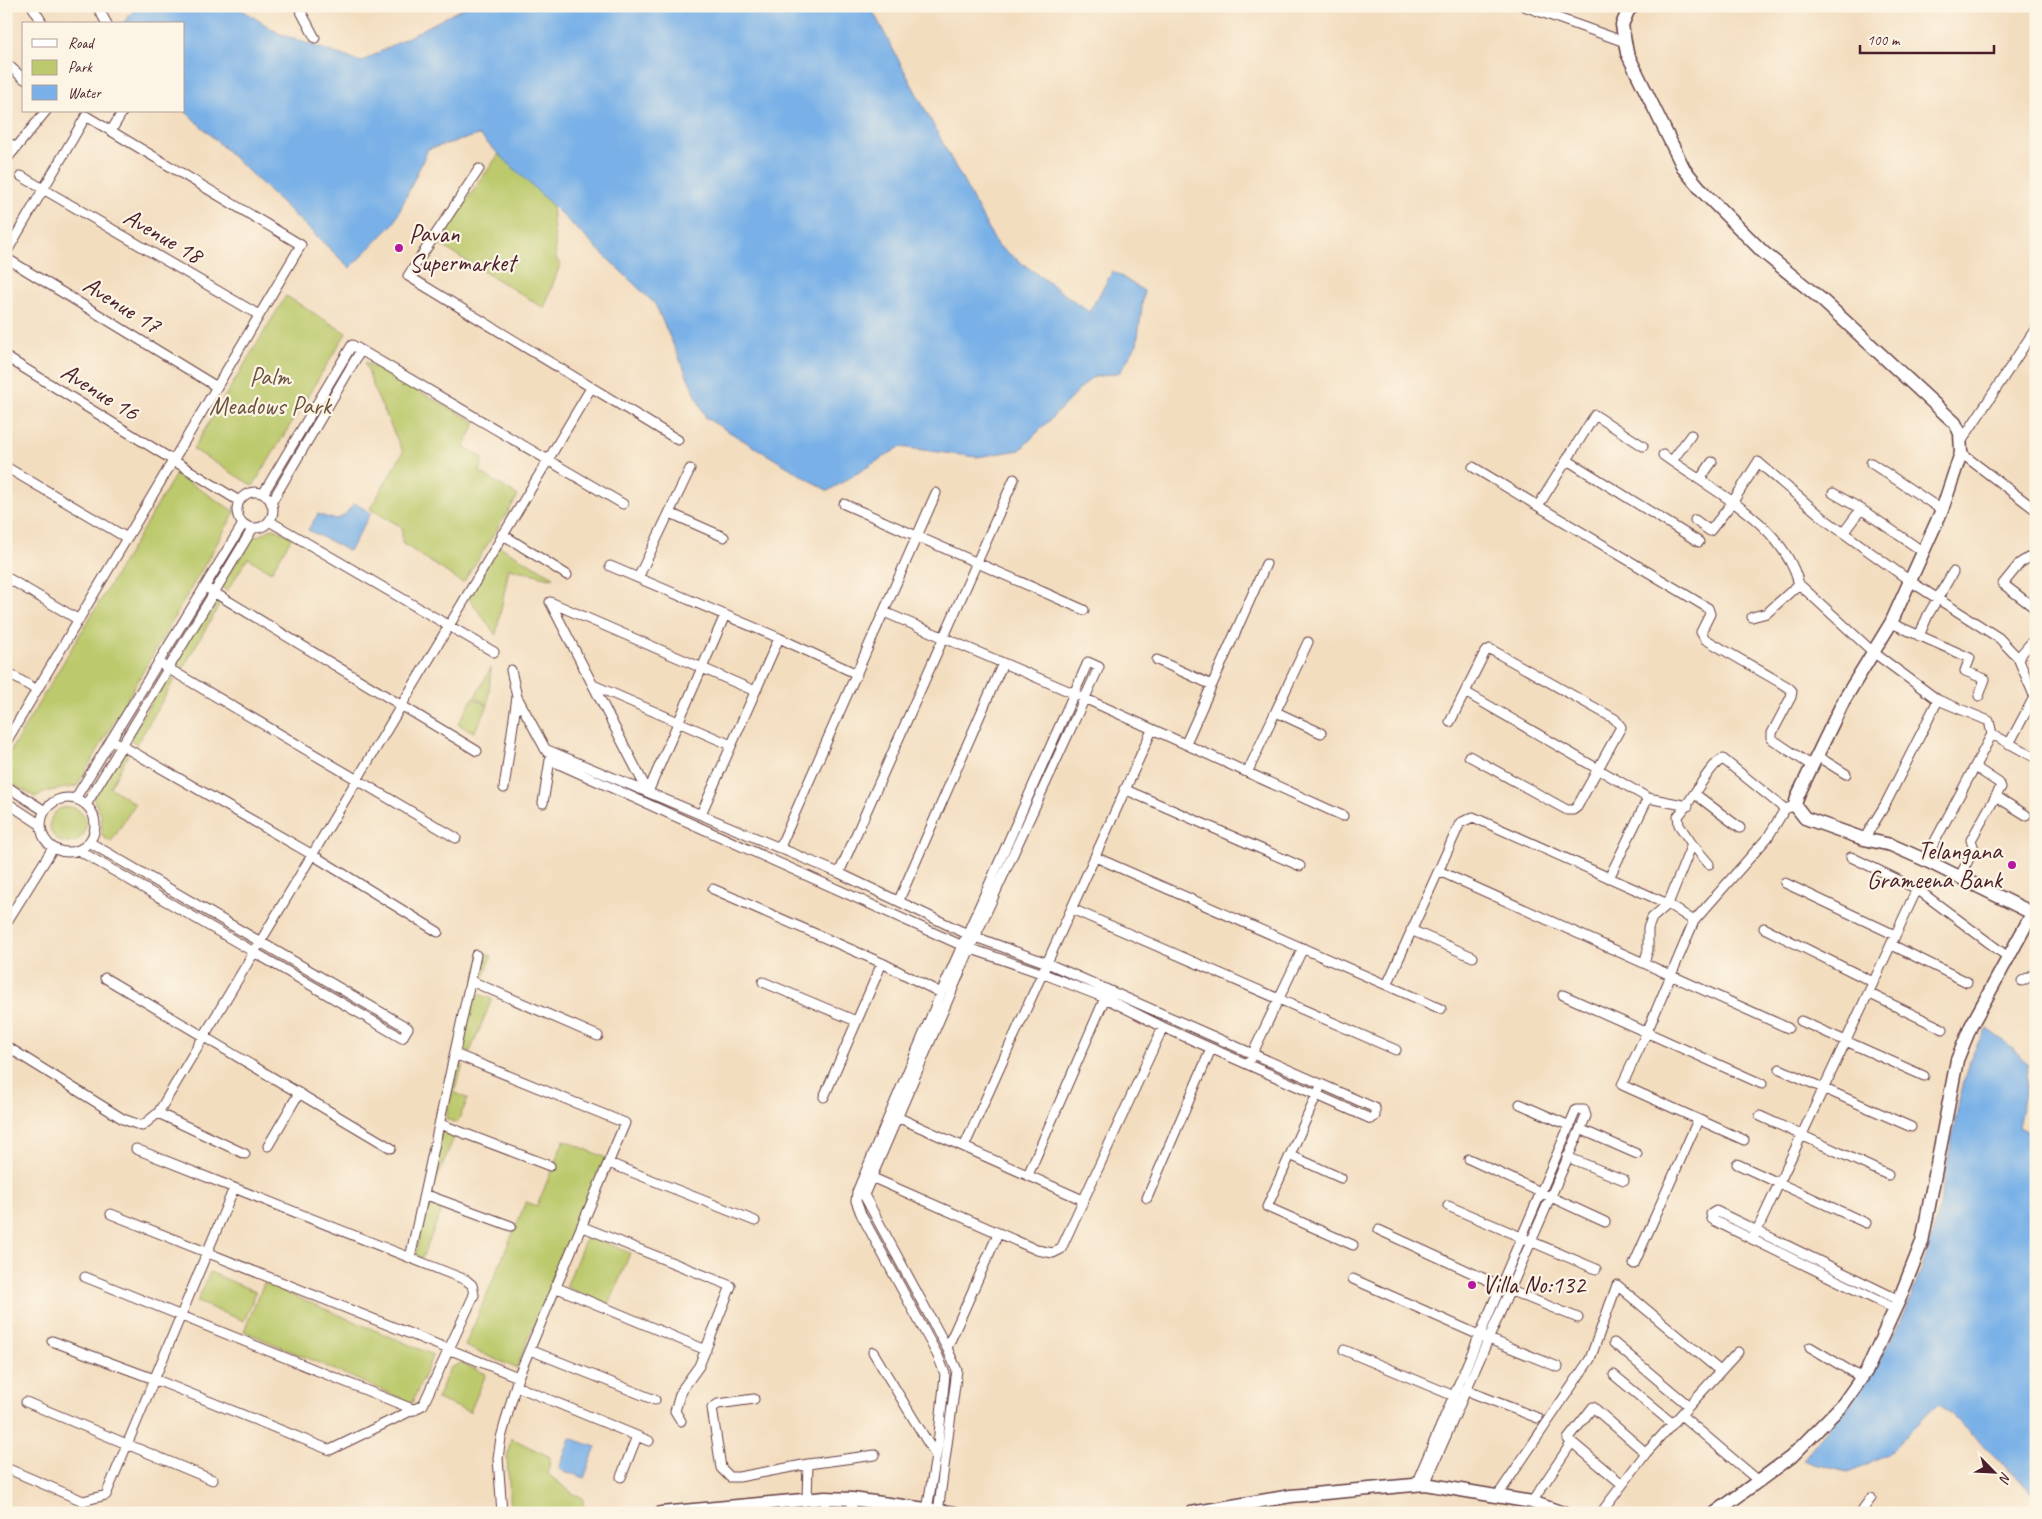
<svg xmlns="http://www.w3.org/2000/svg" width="2042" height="1519" font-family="Caveat,sans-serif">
  <rect width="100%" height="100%" fill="#fcf5e5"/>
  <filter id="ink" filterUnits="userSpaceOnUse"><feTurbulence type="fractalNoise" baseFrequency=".02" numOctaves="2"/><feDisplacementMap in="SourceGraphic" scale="10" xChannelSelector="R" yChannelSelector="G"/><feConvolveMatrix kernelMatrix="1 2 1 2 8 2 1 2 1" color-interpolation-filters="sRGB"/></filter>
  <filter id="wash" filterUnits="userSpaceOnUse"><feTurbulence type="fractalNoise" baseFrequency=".0096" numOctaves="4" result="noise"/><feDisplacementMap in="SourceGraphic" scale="20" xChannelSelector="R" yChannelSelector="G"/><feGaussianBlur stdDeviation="1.12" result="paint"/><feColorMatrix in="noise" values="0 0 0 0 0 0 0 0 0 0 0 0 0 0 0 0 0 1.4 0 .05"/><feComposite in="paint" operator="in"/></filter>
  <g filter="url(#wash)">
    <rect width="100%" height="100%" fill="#f3ddbf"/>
    <path fill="#bcc96c" stroke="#83744c" d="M501 151 551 192 556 257 560 265 544 308 437 243Z
      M286 296 346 333 253 486 193 449Z
      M365 362 476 422 464 447 483 458 480 472 518 496 463 583 402 543V527L370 509 403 452 376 394Z
      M176 474 235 512 77 786 44 792 35 797 6 780V758Z
      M273 528 292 537 271 572 248 558 227 591 221 587 251 537 261 535Z
      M497 545 554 577 550 578 509 568 496 635 467 596Z
      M213 597 221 602 183 668 175 663Z
      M491 668 488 705 475 697Z
      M167 675 175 679 137 744 129 739Z
      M473 698 488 706 474 732 458 724Z
      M122 750 128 755 110 787 135 804 111 842 102 836 101 815 93 798Z
      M50 825a18 18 0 1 1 36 0a18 18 0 1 1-36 0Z
      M481 952 492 956 482 982 475 981Z
      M473 992 492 999 470 1052 459 1048Z
      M457 1062 463 1065 454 1092 468 1099 457 1123 446 1119Z
      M442 1130 455 1135 433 1188 429 1187Z
      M564 1140 606 1158 516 1368 465 1346 526 1202 537 1206Z
      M427 1199 444 1205 422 1258 415 1256Z
      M587 1235 630 1253 609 1305 566 1287Z
      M210 1272 256 1292 244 1321 197 1302Z
      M264 1283 433 1355 412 1403 244 1331Z
      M461 1363 486 1374 470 1412 437 1399 450 1368Z
      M511 1438 550 1457 548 1474 572 1493 583 1498V1513H514L511 1507 507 1458Z"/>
    <path fill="#78b0e7" stroke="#616889" d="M137 6H236L280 34 361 62 467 6H870L997 245 1089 312 1113 271 1144 291 1137 344 1120 372 1091 378 1020 450 977 457 900 447 828 491 706 418 655 304 479 135 428 149 394 223 350 268 184 110V24H123Z
      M354 503 371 513 349 551 308 530 318 514C338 522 341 521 354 503Z
      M1987 1029 2013 1048 2028 1065 2027 1083 2018 1127 2031 1133 2036 1128V1498L2019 1479 1938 1403 1888 1455 1848 1472 1814 1464 1803 1460C1816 1441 1832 1425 1846 1407 1879 1367 1905 1317 1922 1268 1941 1214 1947 1158 1959 1102 1966 1073 1968 1055 1987 1029Z
      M570 1438 596 1447 584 1478 559 1469Z"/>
  </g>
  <g filter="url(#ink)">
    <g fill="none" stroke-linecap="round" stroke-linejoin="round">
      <g stroke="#633c41" stroke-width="11">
        <path id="minor" d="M32 6 43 24
          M97 6 107 24
          M298 6 315 38
          M1524 6 1625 42
          M6 63 24 79
          M111 131 123 111
          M6 141 16 148
          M6 160 46 111
          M479 169 408 276 678 440
          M21 176 259 315
          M6 253 86 116 301 245 6 742
          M6 258 217 387
          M6 357 239 501
          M1961 442 2036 328
          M1961 453 2036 510
          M1663 455C1712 491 1782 521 1799 584
          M1567 460 1699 542
          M1672 461 1691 435
          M1871 463 1942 510
          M6 467 127 538
          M1473 467 1708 608 1710 614 1701 632 1705 639 1788 687 1792 691 1791 697 1772 733V739L1812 766
          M1700 479 1712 462
          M237 510a18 18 0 1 1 36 0a18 18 0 1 1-36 0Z
          M1833 493 1861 509 1922 551
          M263 494 352 345 623 504
          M271 503 361 350
          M844 504 1084 610
          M1538 506 1595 415 1643 446
          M670 513 724 537
          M1695 520 1710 531 1732 503 1758 462 1827 521 1910 581 1999 638 2018 658 2036 700
          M269 521 494 652
          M1844 532 1861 509
          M502 534 567 575
          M2036 553 2020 563 2003 584 2036 609
          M610 566 779 638 857 674
          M6 577 79 620
          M638 578 690 469
          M210 590 477 751
          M550 602 755 691
          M550 602 648 792
          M884 612 1073 693 1343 816
          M1752 617 1767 613 1799 584 1873 652 1938 700 1989 721 1992 734 2036 758
          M1891 623 1970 658 1965 671 1985 679 1979 696
          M1919 636 1928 615 1953 572
          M2018 658 2036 637
          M1157 660 1212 685
          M159 663 456 838
          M511 670 517 697 547 752
          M6 672 37 690
          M593 685 731 745
          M1465 692 1648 798 1609 878
          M1276 712 1321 733
          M1450 722 1485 652 1490 649 1615 719 1621 727 1577 807 1573 810H1567L1469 756
          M112 740 311 854 438 932
          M1186 743 1266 564
          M2009 744 2033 699
          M1817 756 1846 774
          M1248 771 1308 642
          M6 786 45 811
          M504 788 517 697
          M1124 789 1300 866
          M648 792 725 615
          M1695 794 1740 828
          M1997 797 2026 815
          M1648 798 1688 806
          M41 825a27 27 0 1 1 54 0a27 27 0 1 1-54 0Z
          M75 799 243 524
          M6 802 41 825
          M543 803 550 760 963 946 1044 974 1105 998 1163 1027 1371 1119 1375 1116V1108L1047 963 967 934 839 873 545 749
          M86 805 253 528
          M701 814 779 638
          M1864 839 1885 805 1938 700
          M1692 844 1709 864
          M780 847 936 493
          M78 850 402 1038 408 1028 89 842
          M1095 857 1441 1009
          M1925 860 1992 734
          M1439 871 1788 1028
          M839 873 1014 479
          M1960 876 1974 849 1971 840 2001 787 1999 783 1975 767
          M1785 883 1895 935
          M713 889 882 963 941 993
          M1917 889 2008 957
          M899 900 1003 663
          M1072 909 1396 1050
          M1694 921 1647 1032 1622 1085 1744 1140
          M6 923 53 848
          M1764 928 1873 982
          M1411 930 1473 957
          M1892 945 1967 982
          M1644 963 1648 950V928L1652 918 1668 904 1692 844 1679 825 1678 816C1690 804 1710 763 1723 759L1785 809 1791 807
          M105 978 391 1148
          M471 981 598 1036
          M2022 981 2036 973
          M763 982 856 1021
          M1387 985 1460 823 1473 817 1668 904 1694 921 1768 837 1785 809
          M1868 993 1943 1029
          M1563 995 1762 1084
          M1801 1021 1924 1076
          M6 1046 123 1119 142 1126 158 1113 245 1154
          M455 1054 625 1123 518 1377 501 1438 498 1458 502 1513
          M1250 1059 1303 948
          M1780 1069 1911 1127
          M1319 1090 1267 1207 1353 1245
          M824 1097 882 963
          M1520 1104 1570 1126
          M158 1113 591 388
          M1760 1116 1888 1175
          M897 1117 1083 1200
          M440 1124 550 1166
          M1580 1129 1637 1154
          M268 1146 299 1093
          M964 1147 1152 730
          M1292 1156 1341 1178
          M1567 1157 1624 1180
          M1469 1159 1605 1222
          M609 1163 755 1221
          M1737 1164 1866 1223
          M1028 1175 1105 998
          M871 1177 1037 1250 1053 1253 1061 1249 1163 1027
          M424 1194 511 1226
          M1147 1198 1211 1049
          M1448 1206 1596 1269
          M111 1214 518 1377
          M583 1227 731 1286 699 1366 681 1391 675 1411 681 1421
          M1379 1230 1509 1290 1578 1318
          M1753 1239 1917 889 1851 857
          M410 1258 476 955
          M1634 1264 1698 1120
          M85 1277 415 1410
          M1353 1279 1479 1335 1558 1367
          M555 1287 706 1350
          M1895 1309 1715 1221 1712 1219 1711 1214 1716 1211 1899 1300
          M52 1341 154 1379 330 1450 423 1405 474 1295 472 1285 466 1280 136 1149
          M1614 1343 1689 1406
          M1810 1347 1862 1378
          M947 1348 998 1234
          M530 1350 655 1400
          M1344 1350 1454 1396
          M873 1352 936 1456
          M1614 1375 1673 1424
          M516 1386 649 1441
          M1465 1390 1538 1418
          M754 1399 718 1404 712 1408 721 1468 730 1477H739L808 1464 807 1500
          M26 1402 213 1480
          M1681 1415 1760 1482
          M808 1464 875 1455
          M6 1468 83 1501 106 1495 234 1188
          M621 1477 637 1436
          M1416 1484 1576 1110H1584L1586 1116 1425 1484
          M1622 1484 1568 1439 1593 1407 1646 1453
          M1498 1495 1590 1359 1617 1285 1720 1371
          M825 1498 826 1513
          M852 1499V1513
          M1532 1502 1572 1442
          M927 1510 938 1444 944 1385 945 1374 938 1356 861 1214 856 1201 857 1192 941 993 1088 662 1099 667 975 937 864 1195 947 1348 957 1370 938 1512
          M1601 1513 1646 1453 1738 1352
          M1860 1513 1871 1498"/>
      </g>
      <g stroke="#633c41" stroke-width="15">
        <path id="secondary" d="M1633 6 1628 11 1622 25 1627 53 1684 169 1704 193 1763 252 1822 300 1955 423 1960 433 1961 453 1942 510 1891 623 1844 700 1798 795 1795 805 1805 818 1864 839 1891 845 1925 860 2036 915
          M661 1513 825 1498 852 1499 955 1513
          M1191 1513 1291 1496 1425 1484 1532 1502 1563 1513
          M1715 1513 1791 1457 1843 1404 1867 1370 1899 1300 1922 1242 1957 1060 1971 1026 2032 914"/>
      </g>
      <use href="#minor" stroke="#fff" stroke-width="9"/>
      <use href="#secondary" stroke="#fff" stroke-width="12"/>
    </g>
  </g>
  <g fill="#b5179e" stroke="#fcf5e5" stroke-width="2">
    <circle cx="399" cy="248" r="5"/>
    <circle cx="2012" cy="865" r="5"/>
    <circle cx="1472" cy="1285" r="5"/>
  </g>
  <g text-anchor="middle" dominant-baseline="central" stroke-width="4.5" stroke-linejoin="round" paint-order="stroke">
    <g font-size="25" fill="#4a1f2b" stroke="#fcf5e5" text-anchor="start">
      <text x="409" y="234">Pavan<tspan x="409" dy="29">Supermarket</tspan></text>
      <text x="2002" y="851" text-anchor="end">Telangana<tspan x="2002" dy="29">Grameena Bank</tspan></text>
      <text x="1482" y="1285">Villa No:132</text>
    </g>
    <g font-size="25" fill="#4a1f2b" stroke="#fcf5e5">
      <text transform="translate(163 236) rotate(30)">Avenue 18</text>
      <text transform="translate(122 305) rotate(32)">Avenue 17</text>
      <text transform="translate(100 392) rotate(32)">Avenue 16</text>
    </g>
    <g font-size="25" fill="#6c523e" stroke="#fcf5e5">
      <text x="270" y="377">Palm<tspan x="270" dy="29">Meadows Park</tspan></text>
    </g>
  </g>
  <rect width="2042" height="1519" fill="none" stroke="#fcf5e5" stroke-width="25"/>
  <rect x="22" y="22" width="162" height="90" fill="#fcf5e5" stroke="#b59f9b"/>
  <rect x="32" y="39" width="25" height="8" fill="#ffffff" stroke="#b59f9b"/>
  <text x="68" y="48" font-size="15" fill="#4a1f2b">Road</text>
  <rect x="32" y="60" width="25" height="15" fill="#bcc96c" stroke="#b59f9b"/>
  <text x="68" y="72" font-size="15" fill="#4a1f2b">Park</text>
  <rect x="32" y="85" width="25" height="15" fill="#78b0e7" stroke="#b59f9b"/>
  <text x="68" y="98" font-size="15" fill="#4a1f2b">Water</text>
  <g transform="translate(1994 1472) rotate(114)" stroke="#fcf5e5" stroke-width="4" paint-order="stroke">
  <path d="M0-4L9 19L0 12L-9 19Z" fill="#4a1f2b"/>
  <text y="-8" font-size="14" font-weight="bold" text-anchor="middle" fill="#4a1f2b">N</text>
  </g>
  <path d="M1860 45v8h134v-8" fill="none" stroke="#4a1f2b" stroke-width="2.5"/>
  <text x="1867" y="45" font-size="15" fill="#4a1f2b" stroke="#fcf5e5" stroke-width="4" paint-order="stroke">100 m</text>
</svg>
